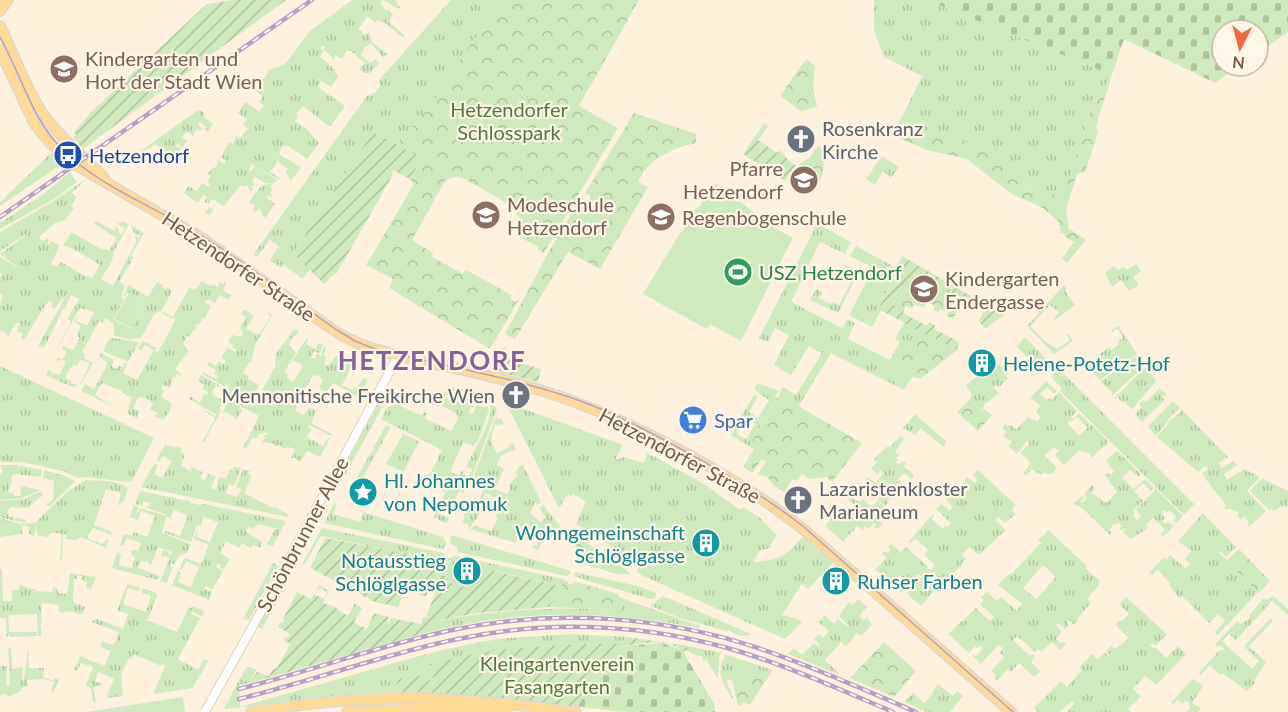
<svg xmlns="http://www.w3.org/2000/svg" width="1288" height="712" font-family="Lato,sans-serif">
  <defs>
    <pattern id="grass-tufts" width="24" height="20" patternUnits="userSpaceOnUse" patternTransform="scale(1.5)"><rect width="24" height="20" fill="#cfebbd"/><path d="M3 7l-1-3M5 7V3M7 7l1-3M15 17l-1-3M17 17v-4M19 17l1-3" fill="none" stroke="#adc19b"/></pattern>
    <pattern id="forest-crowns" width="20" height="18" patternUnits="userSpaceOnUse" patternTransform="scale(1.5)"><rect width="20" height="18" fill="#cfebbd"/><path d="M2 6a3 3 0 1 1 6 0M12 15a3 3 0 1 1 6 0" fill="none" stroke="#adc19b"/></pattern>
    <pattern id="cemetery-stones" width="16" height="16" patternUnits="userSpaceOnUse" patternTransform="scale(1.5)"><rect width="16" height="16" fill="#cfebbd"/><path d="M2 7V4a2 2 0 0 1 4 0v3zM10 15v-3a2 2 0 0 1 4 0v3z" fill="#adc19b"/></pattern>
    <pattern id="garden-furrows" width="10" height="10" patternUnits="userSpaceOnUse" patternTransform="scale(1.5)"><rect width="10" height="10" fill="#cfebbd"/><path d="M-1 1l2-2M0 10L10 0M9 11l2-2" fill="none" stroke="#adc19b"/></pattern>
  </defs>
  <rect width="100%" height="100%" fill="#fef2df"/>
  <path fill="url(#grass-tufts)" fill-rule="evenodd" d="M352 0H396V2L400 7 398 9 383 0 380 3 386 11 388 9 393 14 389 22 404 35 402 37 385 23 378 20 375 23 368 16 358 29 365 35 369 32 371 41 387 54 384 58 371 44 364 48 361 55 371 63 375 59 379 63 370 73H364L359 69 365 63 351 51 346 50 342 59 335 55 334 59 324 50 325 46H321V49L324 51 320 56 335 70 334 72 339 76 331 87 317 78 321 82 318 87 345 106 330 127 303 106 296 114 298 116 295 121 306 128 319 143 307 159 288 146H283L279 154 301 167 291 181 286 172 288 169 279 163 277 158V163L270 172 280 178 279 180 252 164 248 171H251L255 166 277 180 270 187 273 189 270 193 272 195 271 197 268 195 266 197 275 204 266 217 262 216V211L259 209 255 212 253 210 255 206 249 202 261 186 272 183H265L255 177 252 182 255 184 251 187 253 188 251 192 247 185 244 187 241 185 224 206 217 202 210 215 205 213 209 207 212 209 217 201 211 199 208 204 204 202 207 197 203 195 198 203 184 193 188 186 197 191 202 183 209 187 210 184 207 182 211 176 208 174 212 168 216 167 218 160 224 164 226 161 221 157 228 144 229 142 233 144 236 136 239 138 248 129 243 125 247 119 238 113 245 102 259 111 264 106 259 102 263 96 253 90 268 73 267 71 285 64 310 31Z
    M451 0H519L460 177C443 177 441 187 434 200L411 189 414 183 410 179 422 158 373 132 293 253 310 269 303 279 284 265 281 268 270 260 279 246 270 240 257 257 254 255 255 252 367 96 376 92 380 86 379 80Z
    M874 0H926L1112 75 1093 104 1062 201 1025 189 958 138 902 117 922 76 884 57 874 30Z
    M198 110 205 113 203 116 213 124 208 132 204 129 206 127 200 122 198 124 202 128 200 131 197 129 193 136 187 132 182 137 187 141 182 148 177 143 176 146 181 149 175 157 154 144 150 149 148 148 141 154 147 158 145 161 141 160 136 166 129 161 122 164Z
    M51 153 63 163 0 206V202Z
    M882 156 899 167 891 178 883 171 875 185 866 179Z
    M70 172 77 182 54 199 0 229V223L45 193Z
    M86 179 72 193 77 197 71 206 74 208 65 220 55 223 39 237 42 241 48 238V245L51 241 60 245 51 264 57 267 61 262 87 277 88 276 92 278 100 265 77 251 63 245 71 232 103 250 105 249 109 251 117 238 94 224 96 221 115 231V226L119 229 118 232 122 234 125 228 117 224 123 221 129 224 114 251 112 261 101 279 113 286 136 242 135 235 139 238 141 236 134 233 131 225 144 233 131 255 134 257 119 282 125 286 121 298 124 300 113 319 131 329 146 302 128 292 123 298 128 285 148 297 157 282 163 285 162 287 165 289 166 287 172 291 162 310 154 314 141 338 128 339 114 335 113 323 105 318 103 323 99 321 82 352 85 354 84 358 93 363 78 390 90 363 80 360 77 367 74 364 72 368H70L65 378 71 381 70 383 77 384 74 388 46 375 49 369 52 373 59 375 66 362 61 359 59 361 55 360 59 357 63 359 67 352 63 349 62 346 73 350 80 338 76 335 81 326 74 322 79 314 76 321 87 325 94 312 80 308 52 358 71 322 67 319 79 299 71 295 65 309H63L44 348 38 346 64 299 62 298 55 309 51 307 53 303 50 301 46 304 24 340 21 338 22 334 17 331 20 323H16L9 336 2 330 0 333V304L7 307 0 303 3 296 0 294V278L2 274 0 272V257L22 270 0 254 34 229 0 251V232L52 202Z
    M817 224 851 242 845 254 820 242 791 302 842 328 847 319 855 323 848 339 890 360 900 342 895 339 904 322 957 350 918 378 913 376 904 390 831 353 798 407 779 395 783 387 796 395 822 353 809 346 791 375 774 365 789 335 775 328 768 342 759 338Z
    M856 246 898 269 878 308 881 310 872 327 849 315 873 268 850 256Z
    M1136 264 1141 271 1133 277 1139 285 1129 291 1121 280 1112 287 1105 273 1114 266 1118 270 1124 267 1127 270Z
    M845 265 859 272 838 313 810 300 816 289 822 292 819 298 831 304 832 302 839 305 853 278 842 272Z
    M202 281 211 286 212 284 217 287 220 282 223 284 224 282 226 284 223 290 231 295 229 300 219 295 215 304 210 299 204 302 211 306 205 318 203 317 199 325 196 324 195 331 193 330 190 337 187 336 183 344 189 351 175 369 182 374 181 376 177 374 175 378 173 377 170 388 163 385 161 389 164 391 161 397 173 404 164 420 156 417 155 414 157 415 158 413 150 409 153 404 150 400 140 397 137 399 133 409 139 411 137 418 127 413 132 397 126 396 125 393 122 394V391L102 383 95 395 115 407 81 391 85 384 94 389 107 365V362L99 357 101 353 114 360 112 366 116 369 119 366 123 367 125 363 127 364 123 373 137 380 154 350 145 345 141 351 138 348 143 341 156 348 155 351 158 352 175 321V318L172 319 162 313 163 312 173 317 189 288 180 282 193 290 197 288Z
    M1064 285 1067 289 1065 291 1075 305 1055 320 1054 318 1059 312 1050 305 1030 326 1045 341 1057 349 1070 340 1067 335 1069 334 1073 341 1054 354 1027 326Z
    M244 309 254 316 246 329 259 335 270 317 267 311 272 315 255 345 252 361H250L243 373 249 376 248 379 259 385 250 403 254 405 256 402 262 405 269 393 262 390 275 367 276 354 294 329 299 332 292 338 289 345 296 353 284 372 288 374 287 378 293 382 302 368V365L294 361 291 363 306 339 308 340 306 344 315 349 318 344H323L320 354 314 351 311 357 315 359 317 354 321 356 324 346 326 348 324 356 327 357 324 364 328 366 337 355 340 358 339 361 340 362 342 359V362H344L347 355 356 360 353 370H350L342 385 353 390 355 387 357 388 363 378 368 380 359 397 333 383 326 393 319 388 323 380 319 376 313 375 295 410 304 415 309 407 316 411 311 423 332 434 331 436 309 425 308 427 312 429 307 437 323 446 328 437 330 438 320 457 307 451 301 461 296 460V458H291L295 449 288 447 285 449 278 445 276 447 274 444 265 442 262 444 265 437 263 436 268 434 267 432 259 434 257 438H252L246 449 243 448 259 416 240 406 239 409 242 410 236 420 234 419V417L225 412 224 414 222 412 231 398 228 397 220 408 221 411 204 442H202L215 418 201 409 215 416 217 415 189 399 190 396 200 403 204 393 207 395 208 392 202 389 204 385 198 381 201 375 219 385V387L216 386 212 392 214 396 223 400 230 391 227 390 229 387 225 385 224 386 202 374 203 372 216 379 218 376 214 374 216 370 207 365 208 362 216 366 219 361 224 364 226 361 221 358 227 348 236 352 237 350 232 347 233 345 228 342 232 335 241 337 243 334 240 328 246 317 241 314Z
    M1118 326 1137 354 1100 380 1088 366 1098 359 1100 361 1103 359 1100 354 1109 347 1111 350 1119 344 1118 341 1123 338 1118 329 1112 332 1111 330Z
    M1025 337 1046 359 1038 368 1016 346Z
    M113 338 139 342 128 362C120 357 111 356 103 351L108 341Z
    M1138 355 1145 365 1112 396V393L1101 381Z
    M999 364 1009 373 1006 375 1002 372 1008 378 999 387 995 385 993 387 999 393 984 405 982 411 970 399 972 395 966 386 982 371 989 373Z
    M0 366 154 438 132 481 127 482 87 477 78 478 63 471 22 462H0Z
    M1146 367 1156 381 1135 406 1132 409 1125 403 1126 401 1123 403 1118 398 1121 394 1115 399 1114 398Z
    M1057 370H1060L1194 504 1184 515 1060 391 1062 388 1051 377Z
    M1046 381 1057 391 1054 394 1047 387 1040 394 1047 400 1050 398 1052 400 1059 392 1077 411 1071 417 1073 419 1079 413 1090 424 1087 427 1077 417 1072 421 1070 420 1067 423 1079 436 1091 424 1109 442 1092 457 1088 452 1086 453 1079 451 1064 465 1055 455 1059 451 1054 447 1044 456 1057 467 1052 474 1043 473 1041 475 1032 469 1026 476 1023 473 1031 463 1020 453 1030 443 1027 441 1017 454 1008 446 1012 441 1003 436 1007 432 1002 428 1007 422 1006 425 1007 427 1011 425 1015 429 1018 428 1028 417 1038 422 1040 417 1037 411 1040 405 1030 398Z
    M757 383 779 391 775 396 777 398 749 446 731 435 741 418 745 420 737 434 746 439 755 424 742 415 754 395 758 397 749 412 758 418 769 400 754 390Z
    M448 386 466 390 465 395 485 399 484 402 472 403 474 408 471 407 469 413 473 414 476 406 478 405 481 407H488L489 410 478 441 473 446 463 442 450 472 460 476 462 470 465 475H470L472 469 466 467C474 449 486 433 490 414 492 407 487 402 489 395L497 410 471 478 448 483 444 492 441 491V486L431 483 429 486 427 480 442 450 381 419 388 406 391 407 393 402 421 416 424 412 426 413V419L451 431 458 419 456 413 442 406 446 397 461 403 462 401 446 395 439 407 432 403 436 393 443 396Z
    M1160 387 1161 388 1156 394 1162 389 1168 397 1164 395 1162 396 1164 400 1142 422 1135 415 1141 407 1139 404 1143 400 1146 402Z
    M1173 401 1180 408 1172 415 1158 434 1155 435 1148 426Z
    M378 404 383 406 337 490H335L334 486Z
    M508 407 527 410 623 445 615 460 624 457 643 463 648 453 704 484 740 510 743 507 760 518 777 535 772 543 771 548 760 550 753 562C779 560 786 557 803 536L834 562 808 589 802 584 782 615C789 617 795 617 802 622L785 639 641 575 637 571 640 565 576 524 586 502 573 494 571 496 568 494 559 508Z
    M1181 409 1228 457 1219 463 1222 468 1233 461 1237 465 1224 474 1227 480 1244 469 1260 477 1247 491 1266 511 1249 527 1247 526 1249 524 1245 516 1241 519 1237 516 1239 514 1235 510 1234 511 1229 508 1227 510 1224 508 1226 505C1218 494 1208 484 1202 473L1208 469 1206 466 1198 472 1157 437 1169 423 1168 422 1181 412Z
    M915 414 947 442 943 447 921 428 915 435 903 428Z
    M496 417 498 420 501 418 504 424 495 425C490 441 490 441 497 453L509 447V445L513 443 516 449 501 456 497 465 504 469 495 489 507 494 510 490 509 485 518 475 515 474 519 466 523 465 541 502 538 505 535 502 530 513 540 522 546 518 539 508 543 505 560 526 556 535H550V532L548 531 538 550 532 548 533 545H537L543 530 533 527 531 531 524 530 515 543 470 529 475 525 491 531 498 518 496 516 501 507 499 506 502 500 486 493 483 498 487 500C483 508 475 523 468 529L469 525 462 522 465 517 463 515 468 510 473 498 479 501 484 487 472 480 463 493 459 491 453 504 445 500 438 514 449 518 447 523 438 520 437 517 433 519 449 484 473 478Z
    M386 425 391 427 357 488 368 494 365 498 348 494Z
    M403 434 419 441 404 472 386 464Z
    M900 436 904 439 895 452 899 455 896 458 899 461H896L897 464H900V461L902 463 904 461 906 463 904 466 914 475 911 479 906 474H902L898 480 909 490 906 494 902 491 896 497 894 495 887 501 889 502 885 506 878 500 880 497 871 489 869 491 865 489 859 496 853 490 859 482 864 485 867 482 865 480 867 477 876 483 883 473 881 471 878 474 871 469 877 462 874 459 888 446 890 447Z
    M165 445 182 448 180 452 185 454 181 466 190 471 192 467 202 472 200 479 205 480 208 474 216 476 211 488 216 490 219 477 226 479 230 469 233 470 234 466 241 468 234 486 229 484 225 493 237 497 242 489 236 487 243 469 250 471 248 474 252 476 244 493 273 508 277 503 275 507 289 515 288 517 141 487 155 463 158 465 154 474 162 478 172 461 163 456 159 462 156 460Z
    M1117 451 1141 474 1139 477 1130 470 1122 478 1134 489 1145 479 1154 488 1151 491 1143 483 1134 491 1143 501 1133 510 1135 513 1133 515 1137 520 1141 517 1136 509 1144 501H1147L1145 500 1156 489 1183 516 1176 523 1173 520 1175 517 1172 512 1169 511 1167 512 1164 510 1162 513 1165 518 1162 521 1165 524 1168 522 1174 526 1163 537 1160 534 1165 529 1153 518 1146 525 1148 528 1146 529 1131 539 1123 532 1125 528 1121 530 1119 528 1122 526 1118 523 1116 525 1114 524 1109 530 1112 533 1110 535 1082 508 1073 504 1082 496 1084 498 1080 501 1082 503 1087 498 1084 494 1092 485 1095 489 1092 493 1106 503 1117 492 1105 475 1108 473 1110 475 1114 472 1106 460Z
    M0 465H16L42 470 41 477 14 474 11 478 12 481 8 492 14 494V496H20L21 486 40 490 22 498 0 500V475L3 471Z
    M44 470 65 476 75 481 50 506 46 505 53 500 54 481 43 478Z
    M978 470 1016 505 1012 510 1016 514 1005 523 998 517 995 520 1006 530 979 555 969 547 962 555 966 559 961 564 962 565 938 588 940 590 939 592 935 590 921 606 907 594 922 577 918 574 901 593 895 588 903 579 900 575 893 583 875 570 886 558 882 553 885 551 888 553 891 550 888 547 891 544 901 552 906 547 931 570 935 565 924 555 928 550 916 539 911 543 909 541 933 514 935 515 932 519 943 529 946 525 948 527 951 523 936 509 941 504 950 511 953 507 946 500 950 496 952 497 957 491 963 496 968 490 961 484 967 477 975 483 977 480 973 475Z
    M1262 478 1288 491V507L1281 506 1275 511 1272 509 1268 511 1269 510 1250 491Z
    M86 480C99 481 119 480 128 488L124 501 118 506 121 493 106 489 94 525 112 532 111 535 93 528 88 536 89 539 102 544 107 539 109 540 106 548 81 537 76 540 66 539V534H63L62 560H60L62 536 61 533H51L47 537 37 535 36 526 34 537 29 534V527L23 525 22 534 0 537V518L20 524 35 523 67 492Z
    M41 491 43 495 28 508 11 507 7 511 9 517H13L14 519 19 518 26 520 25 523 3 518 0 516V501L24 499Z
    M140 491 189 501 191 503 200 505 204 504 286 521 273 546 267 544 275 529H280L258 524 253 529 248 527 246 532 263 542 260 548 253 545 251 548 242 543 239 548 226 541 220 553 230 559 223 570 220 568 221 565 217 564 216 567 223 571 212 590 206 586 204 589 212 592 209 600 172 585 178 571 181 572 178 582 191 587 199 567 186 561 182 570 180 569 183 560 186 558 201 564 209 545 194 539 198 528 197 537 210 542 218 522 204 517 201 526 197 525 191 542 165 533 168 521 166 531 180 536 188 515 174 510 170 519 165 514 145 507 149 506 151 503 143 501V506L135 504Z
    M851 496 859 502 862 499 872 507 877 501 885 507 878 519 883 524 877 529 874 527 876 525 874 523 869 529 865 526 862 530 857 525V527L844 540 845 543 825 526 838 509 848 516 849 514 852 517 854 516 851 512 856 506 848 500Z
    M335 502 337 504 333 514 360 522 363 512 443 537 447 543 443 549 324 523Z
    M134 505 139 507 135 518 140 508 167 516 162 533 191 544 187 553 179 556 174 565 171 562 170 567H173L167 583 160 581 170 558 161 556 163 550 169 552 168 554 171 555 172 552 158 547 151 565 146 560 145 562 141 561 138 568 160 576 158 580 112 568 117 552 121 554 119 565 132 568 135 558 131 554 132 550 138 551 141 543 127 538 123 546 120 545 124 534 132 536 134 532 147 537 155 516 141 511 138 520 130 517Z
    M1203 513 1236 547 1226 557 1220 551 1219 553 1227 560 1239 549 1248 558 1236 570 1258 592 1218 635 1214 632 1225 621 1218 614 1209 623 1182 596 1179 598 1169 585 1170 583 1158 570 1152 575 1149 573 1164 557 1166 560 1170 555 1185 568 1190 564 1185 559 1191 551 1178 541Z
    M322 528 443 553 449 558 456 556 464 557 462 568H470V559L563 579 567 581 562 586 496 571 468 589 456 584 459 579 453 584 442 579 449 563 321 536 304 565 302 564Z
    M1048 530 1086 565V569L1099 580V585L1087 599 1091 603 1077 619 1078 621 1074 625 1069 620 1067 623 1069 625 1065 629 1058 623 1056 625 1062 632 1056 639 1061 643 1063 642 1066 644 1060 650 1052 642 1041 652 1038 649 1035 652 1017 636 1013 640 1030 656 1032 654 1035 657 1031 662 1040 671 1034 677 1019 663 1011 672 1008 669 997 681 994 678 996 675 991 671 1004 657 1000 653 1003 648 998 645 981 664 971 654 976 656 983 648 980 646 978 648 975 646 969 653 948 634 976 608 990 621 994 617 980 604 984 600 981 597 987 592 997 601 1001 597 1017 611 1022 604 998 585C1004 577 1009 576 1015 570 1025 560 1031 553 1041 543L1038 540ZM1043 565 1056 577 1036 599 1023 588Z
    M451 535 571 571 570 574 566 576 458 552 457 547 450 543Z
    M273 563 278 566 249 620 243 619Z
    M0 569H2L3 601H12V590H19V584L30 589H36V591L52 592 53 587 57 588 58 593 67 594 70 573 96 577 91 589 87 588V582L82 580V576L77 575V579H74L73 602 85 607 82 615 69 611 62 613 59 611V605L42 603 41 636H38L37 614 8 615 9 632H37V636L10 637V635L6 637V618H0Z
    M286 572 291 574V576L262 629 257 626Z
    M574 572 638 586 656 593 655 598 650 599 576 577 574 575Z
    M127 584 140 587 138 591 128 588 123 604 146 612 151 596 142 593V588L157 593V597L148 619H144L177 632 189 607 192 608 193 606 204 611 202 617 192 611 191 614 200 618 178 659 198 670 204 659 208 661 193 688 153 694 165 666 161 664V666L134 654 132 659 129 658 121 675 123 696 106 698 114 679 98 672 95 682 101 683 100 686 93 687 96 702 93 703 91 688 86 686 93 667 81 663 77 671 74 670 80 656 105 666 110 651 100 647 102 641 112 645 116 641 118 632 92 622 93 620 97 619 123 629 128 614 117 611Z
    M663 596 751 634C746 639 733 634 729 630L726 631 680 618 651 606 652 604Z
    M1273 596 1288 609V615L1272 601 1236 640 1229 634 1222 641 1252 669 1259 661 1244 646 1271 618 1273 621 1249 646 1266 662 1254 681 1255 683 1247 691 1222 673 1220 675 1210 665 1201 675 1199 672 1220 650 1222 651 1224 649 1220 645 1217 647 1215 645 1237 621 1241 624 1250 618V614L1264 598 1267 600Z
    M1126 597 1167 634 1156 646 1152 643 1150 645 1153 648 1155 647 1166 658 1178 646 1186 654 1156 685 1145 676 1133 689 1141 696 1128 709 1131 712H1067L1074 704 1072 701 1059 712H1037L1034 708 1061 681 1067 687 1082 670 1079 667 1092 654 1098 659 1105 653 1109 656 1110 655 1106 651 1111 646 1115 649 1129 638 1115 625 1120 620 1122 621 1129 614 1119 604Z
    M624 599 700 626 699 628C605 610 518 609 425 633L428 622C495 610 552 606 620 610Z
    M858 599 867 607 859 616 864 620 867 617 872 625 861 636 857 633 846 647 841 642 825 660 840 674 839 675 788 654 794 648 802 655 814 643 819 647 820 645 814 639 819 634 823 638 829 631 818 622 825 615 834 624 838 619 848 627 849 626 839 616 849 602 853 605Z
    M573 634 628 637 619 644C554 644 492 648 429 664L435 683 431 684 427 677 394 693 396 695 319 699 226 709 224 708 247 666 256 670 250 683 239 685 240 707 430 653 479 642 508 638Z
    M677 644 722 653 719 657 718 679 706 659 703 662 702 659 703 657 692 654Z
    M8 648H11L12 667 10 669 23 667 22 680 24 679 28 648 29 668H44L43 677 53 681 55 678 59 679 54 692 51 691 54 682 43 679 27 680 28 686 21 688V691L8 697 7 694 0 695V666H7L6 685H10Z
    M724 654 773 670 755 696 752 693 740 706 738 705 732 680 727 679 728 687 730 689 734 701C725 686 714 673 725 657Z
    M1193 679 1203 686 1192 703 1201 708 1198 712H1187L1190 708 1189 702 1185 700 1183 704 1177 700 1174 704 1171 702Z
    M938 684 953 696 957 691 963 696 950 712H927L904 702 913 693 925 703Z"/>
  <path fill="url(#forest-crowns)" d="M500 0H639L579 106 618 128 544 253 538 250 539 247 519 237C531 212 496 197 479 187 472 184 465 178 458 177 452 177 449 178 445 181L412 240 433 253 432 257 463 274 466 270 512 295 510 299 516 302 520 298 490 349 389 288 393 279 366 265 414 184 410 179 422 158 396 144 430 106Z
    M806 59 815 66 813 89 817 107 801 111 780 96Z
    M1112 75 1096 126 1098 133 1085 172 1077 174 1066 209 1069 230 1070 229 1086 240 1067 263 1062 259 1074 242 1064 236 1065 234 1061 233 1059 222 1043 208 1010 193 967 159 927 150 892 135 902 117 958 138 1021 171 1025 189 1033 192 1045 189 1062 200 1093 104Z
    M634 113 696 134V143C671 149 650 157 638 182L648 187 600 269 568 252 515 339 505 334 548 253 580 199 587 203 591 197 585 193Z
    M818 146 824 150 823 173 820 181 799 167V164L809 158Z
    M910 278 920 281 933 279 945 283 954 297 965 302 961 311 958 309 953 319 947 316 948 312 941 309 938 312 933 310 935 306 927 302 924 307 914 305 912 309 906 306 904 310 892 304 897 293 901 295Z
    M917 329 957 350 920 379 892 367 904 343 909 345Z
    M779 395 862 443 832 482 827 477 809 479 802 474 796 481 793 479 784 492 773 485 768 478 758 474 766 462 762 459 752 473 743 467 754 449 749 446Z
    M970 399 982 411 984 409 992 415 978 431 957 412Z
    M575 536 609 556 631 574H617L577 562Z
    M1248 558 1270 581 1259 593 1236 570Z
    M567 581 569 585 577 582 618 594V596L624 599 621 610 549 607 563 584Z
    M884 642 916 671 894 697 850 678Z
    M740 667 768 677 750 705 737 699 734 689Z"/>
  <path fill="url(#cemetery-stones)" d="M926 0H1288V32L1258 53V30H1222V66H1240L1215 83 1124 39 1112 75Z
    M662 643 682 650 714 703 715 712H626L578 707 596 670 611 669 622 646Z"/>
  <path fill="url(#garden-furrows)" d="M234 0H286L83 149 73 137 76 136 74 132 92 111 207 4Z
    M764 123 768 126 758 140 777 153 779 151C786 155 787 161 796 165L785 181 743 154Z
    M373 132 422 158 410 179 393 170 392 176 337 273 331 277 324 284 293 253Z
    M902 256 1004 315 985 329 979 321 984 311 981 310 983 306 964 296 962 300 954 297 945 283 933 279 920 281 910 279 901 295 897 293 892 304 904 310 903 313 927 326 930 322 935 325 934 329 959 342 957 350 878 309 898 270 896 268Z
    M507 345 501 357 541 369 538 382 494 371 496 356Z
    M325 538 449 562 442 579 453 584 456 577 459 578 457 584 468 589 478 568 562 586 549 607 477 613 429 622 425 633 369 649 366 648V650L250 683 257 672 269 676 273 669 277 668 290 644 284 640 285 637 288 638 290 634 278 627 281 622H284L283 619 297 592 311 599 314 594 324 599 327 592 320 588 316 591 319 585 329 591 323 603 333 606 348 616 354 606 353 603 362 608 354 622 360 626V628L361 626 367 629 374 613 389 617 387 623 389 624 391 618 421 624 423 617H428L427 613 437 590 433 587 429 589 426 596 419 595 420 592 406 589 398 607 375 602 310 568Z
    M628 637 686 646 688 649 683 652C668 637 641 644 622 646L611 669 596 670 578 707 480 696 394 693 398 679 427 675 431 684 435 683 429 664C492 648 554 643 619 644Z"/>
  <path fill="#cfebbd" d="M715 183C742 200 764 225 793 238L741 341 710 324 707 329 643 294 680 233 691 220 692 214 697 207H699Z
    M129 293 146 302 131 328 114 319Z
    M183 697 185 712H86Z"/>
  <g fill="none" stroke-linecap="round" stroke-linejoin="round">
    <g stroke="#e2cebb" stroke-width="10">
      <path id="minor" d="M216 692 253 626 398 356"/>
    </g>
    <g stroke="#ded7d2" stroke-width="12">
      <path id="major" d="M0 11 8 0
        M0 26C13 52 23 81 38 106 55 134 81 154 104 178
        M0 50 34 123 50 143 71 162 203 239 335 331C363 349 393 354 425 362 456 368 488 375 519 384 579 400 632 425 687 454 733 479 777 506 816 540L1011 712
        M251 712C305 704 360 697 416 698 469 699 523 706 576 712
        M347 712 442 707 507 712"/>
    </g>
    <use href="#minor" stroke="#fff" stroke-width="8"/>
    <use href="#major" stroke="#ffda95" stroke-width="9"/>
    <path stroke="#b59ec7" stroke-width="1.5" d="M0 37C20 72 30 114 58 145 92 183 154 207 197 233 246 263 291 298 337 330L355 341 375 349C443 366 512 377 578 400 614 413 648 431 681 449 724 473 766 497 804 527L1013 712"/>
    <g stroke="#b59ec7" stroke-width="4.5">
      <path id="rail" d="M0 217 312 0
        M239 689C312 671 383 644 457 629 558 609 664 616 761 649 814 667 865 690 916 712
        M239 699C313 681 384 654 458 639 551 619 650 624 741 652 793 668 843 691 893 712"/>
    </g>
    <use href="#rail" stroke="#fff6e7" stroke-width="2" stroke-dasharray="7" stroke-linecap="butt"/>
    <g stroke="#e2cebb" stroke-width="10" stroke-linecap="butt">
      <path id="minor-bridge" d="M205 712 216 692"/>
    </g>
    <use href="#minor-bridge" stroke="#fff" stroke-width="8"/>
  </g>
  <defs>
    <g id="school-disc" transform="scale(1.5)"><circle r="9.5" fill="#8d6e63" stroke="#fff6e7"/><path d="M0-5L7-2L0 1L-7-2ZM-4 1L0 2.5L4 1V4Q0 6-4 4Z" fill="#fff"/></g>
    <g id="church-disc" transform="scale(1.5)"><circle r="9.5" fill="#6b7280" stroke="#fff6e7"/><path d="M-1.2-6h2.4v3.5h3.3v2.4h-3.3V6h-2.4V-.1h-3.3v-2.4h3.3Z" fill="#fff"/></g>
    <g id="bus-disc" transform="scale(1.5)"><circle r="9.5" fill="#1a4fb4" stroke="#fff6e7"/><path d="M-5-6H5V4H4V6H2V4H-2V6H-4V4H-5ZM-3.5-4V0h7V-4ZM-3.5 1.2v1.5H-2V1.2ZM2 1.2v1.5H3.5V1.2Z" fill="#fff"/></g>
    <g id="university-disc" transform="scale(1.5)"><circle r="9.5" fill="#8d6e63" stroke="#fff6e7"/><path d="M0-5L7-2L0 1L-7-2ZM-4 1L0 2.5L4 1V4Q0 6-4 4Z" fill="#fff"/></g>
    <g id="stadium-disc" transform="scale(1.5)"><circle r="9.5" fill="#2e9e5b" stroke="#fff6e7"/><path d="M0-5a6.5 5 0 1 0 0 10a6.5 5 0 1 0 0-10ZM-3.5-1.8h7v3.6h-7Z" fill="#fff"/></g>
    <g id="building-disc" transform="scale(1.5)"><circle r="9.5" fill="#0f9aa8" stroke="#fff6e7"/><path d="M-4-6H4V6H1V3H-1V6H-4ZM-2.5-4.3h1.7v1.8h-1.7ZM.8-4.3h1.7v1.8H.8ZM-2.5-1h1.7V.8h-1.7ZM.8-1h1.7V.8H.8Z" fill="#fff"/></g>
    <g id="supermarket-disc" transform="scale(1.5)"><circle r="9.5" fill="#3f7fe0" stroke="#fff6e7"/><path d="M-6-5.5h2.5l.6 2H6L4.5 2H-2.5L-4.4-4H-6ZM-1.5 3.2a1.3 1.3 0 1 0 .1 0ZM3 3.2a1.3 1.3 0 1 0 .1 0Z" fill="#fff"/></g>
    <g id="sight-disc" transform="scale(1.5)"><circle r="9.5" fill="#0f9aa8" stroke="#fff6e7"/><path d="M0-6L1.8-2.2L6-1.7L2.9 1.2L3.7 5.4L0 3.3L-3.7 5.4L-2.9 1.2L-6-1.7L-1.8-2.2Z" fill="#fff"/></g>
  </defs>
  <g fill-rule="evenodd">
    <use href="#school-disc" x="64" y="69"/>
    <use href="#church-disc" x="801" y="139"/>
    <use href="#bus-disc" x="68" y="155"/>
    <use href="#school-disc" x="804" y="180"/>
    <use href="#university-disc" x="486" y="215"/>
    <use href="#school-disc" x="661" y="217"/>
    <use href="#stadium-disc" x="738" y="272"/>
    <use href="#school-disc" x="924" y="289"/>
    <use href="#building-disc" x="982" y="363"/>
    <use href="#church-disc" x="516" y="395"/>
    <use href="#supermarket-disc" x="693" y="420"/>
    <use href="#sight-disc" x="363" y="492"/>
    <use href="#church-disc" x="798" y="500"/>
    <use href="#building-disc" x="706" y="543"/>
    <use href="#building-disc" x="467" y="571"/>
    <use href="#building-disc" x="836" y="581"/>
  </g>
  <g text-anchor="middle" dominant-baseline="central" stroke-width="4.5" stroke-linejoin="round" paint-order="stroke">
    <g font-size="20" fill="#785e54" stroke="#fff6e7" text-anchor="start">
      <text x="85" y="58">Kindergarten und<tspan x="85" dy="23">Hort der Stadt Wien</tspan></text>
      <text x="783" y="168" text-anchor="end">Pfarre<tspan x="783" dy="23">Hetzendorf</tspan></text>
      <text x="507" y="204">Modeschule<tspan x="507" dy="23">Hetzendorf</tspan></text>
      <text x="682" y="217">Regenbogenschule</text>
      <text x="945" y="278">Kindergarten<tspan x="945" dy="23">Endergasse</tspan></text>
    </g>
    <g font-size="20" fill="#4e7c3d" stroke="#fff6e7">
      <text x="509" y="109">Hetzendorfer<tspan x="509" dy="23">Schlosspark</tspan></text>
      <text x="557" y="663">Kleingartenverein<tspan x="557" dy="23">Fasangarten</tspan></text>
    </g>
    <g font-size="20" fill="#5b616d" stroke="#fff6e7" text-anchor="start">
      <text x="822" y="128">Rosenkranz<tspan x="822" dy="23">Kirche</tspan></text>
      <text x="495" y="395" text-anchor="end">Mennonitische Freikirche Wien</text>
      <text x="819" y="488">Lazaristenkloster<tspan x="819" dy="23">Marianeum</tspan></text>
    </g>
    <g font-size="20" fill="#164399" stroke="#fff6e7" text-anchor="start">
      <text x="89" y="155">Hetzendorf</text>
    </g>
    <g font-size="20" fill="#755845" stroke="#fff6e7">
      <text transform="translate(239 266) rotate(34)">Hetzendorfer Straße</text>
      <text transform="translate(680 455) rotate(28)">Hetzendorfer Straße</text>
      <text transform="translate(302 534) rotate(-62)">Schönbrunner Allee</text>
    </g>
    <g font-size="20" fill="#27864d" stroke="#fff6e7" text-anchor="start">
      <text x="759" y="272">USZ Hetzendorf</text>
    </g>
    <g font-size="20" fill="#0d838f" stroke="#fff6e7" text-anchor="start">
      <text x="1003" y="363">Helene-Potetz-Hof</text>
      <text x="384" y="480">Hl. Johannes<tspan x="384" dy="23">von Nepomuk</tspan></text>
      <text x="685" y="532" text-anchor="end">Wohngemeinschaft<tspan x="685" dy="23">Schlöglgasse</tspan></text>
      <text x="446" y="560" text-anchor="end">Notausstieg<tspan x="446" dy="23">Schlöglgasse</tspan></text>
      <text x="857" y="581">Ruhser Farben</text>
    </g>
    <g font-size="20" fill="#366cbe" stroke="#fff6e7" text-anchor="start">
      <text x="714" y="420">Spar</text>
    </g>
    <g font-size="26" font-weight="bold" letter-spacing="1.5" fill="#876099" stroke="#fff6e7">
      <text x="432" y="360">HETZENDORF</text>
    </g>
  </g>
  <g transform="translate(1240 48) rotate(186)"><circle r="28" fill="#fff6e7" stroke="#c8b7a6" stroke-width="1.5"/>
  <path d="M0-4.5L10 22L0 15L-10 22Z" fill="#f0683c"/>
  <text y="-9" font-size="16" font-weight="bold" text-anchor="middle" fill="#755845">N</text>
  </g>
</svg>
